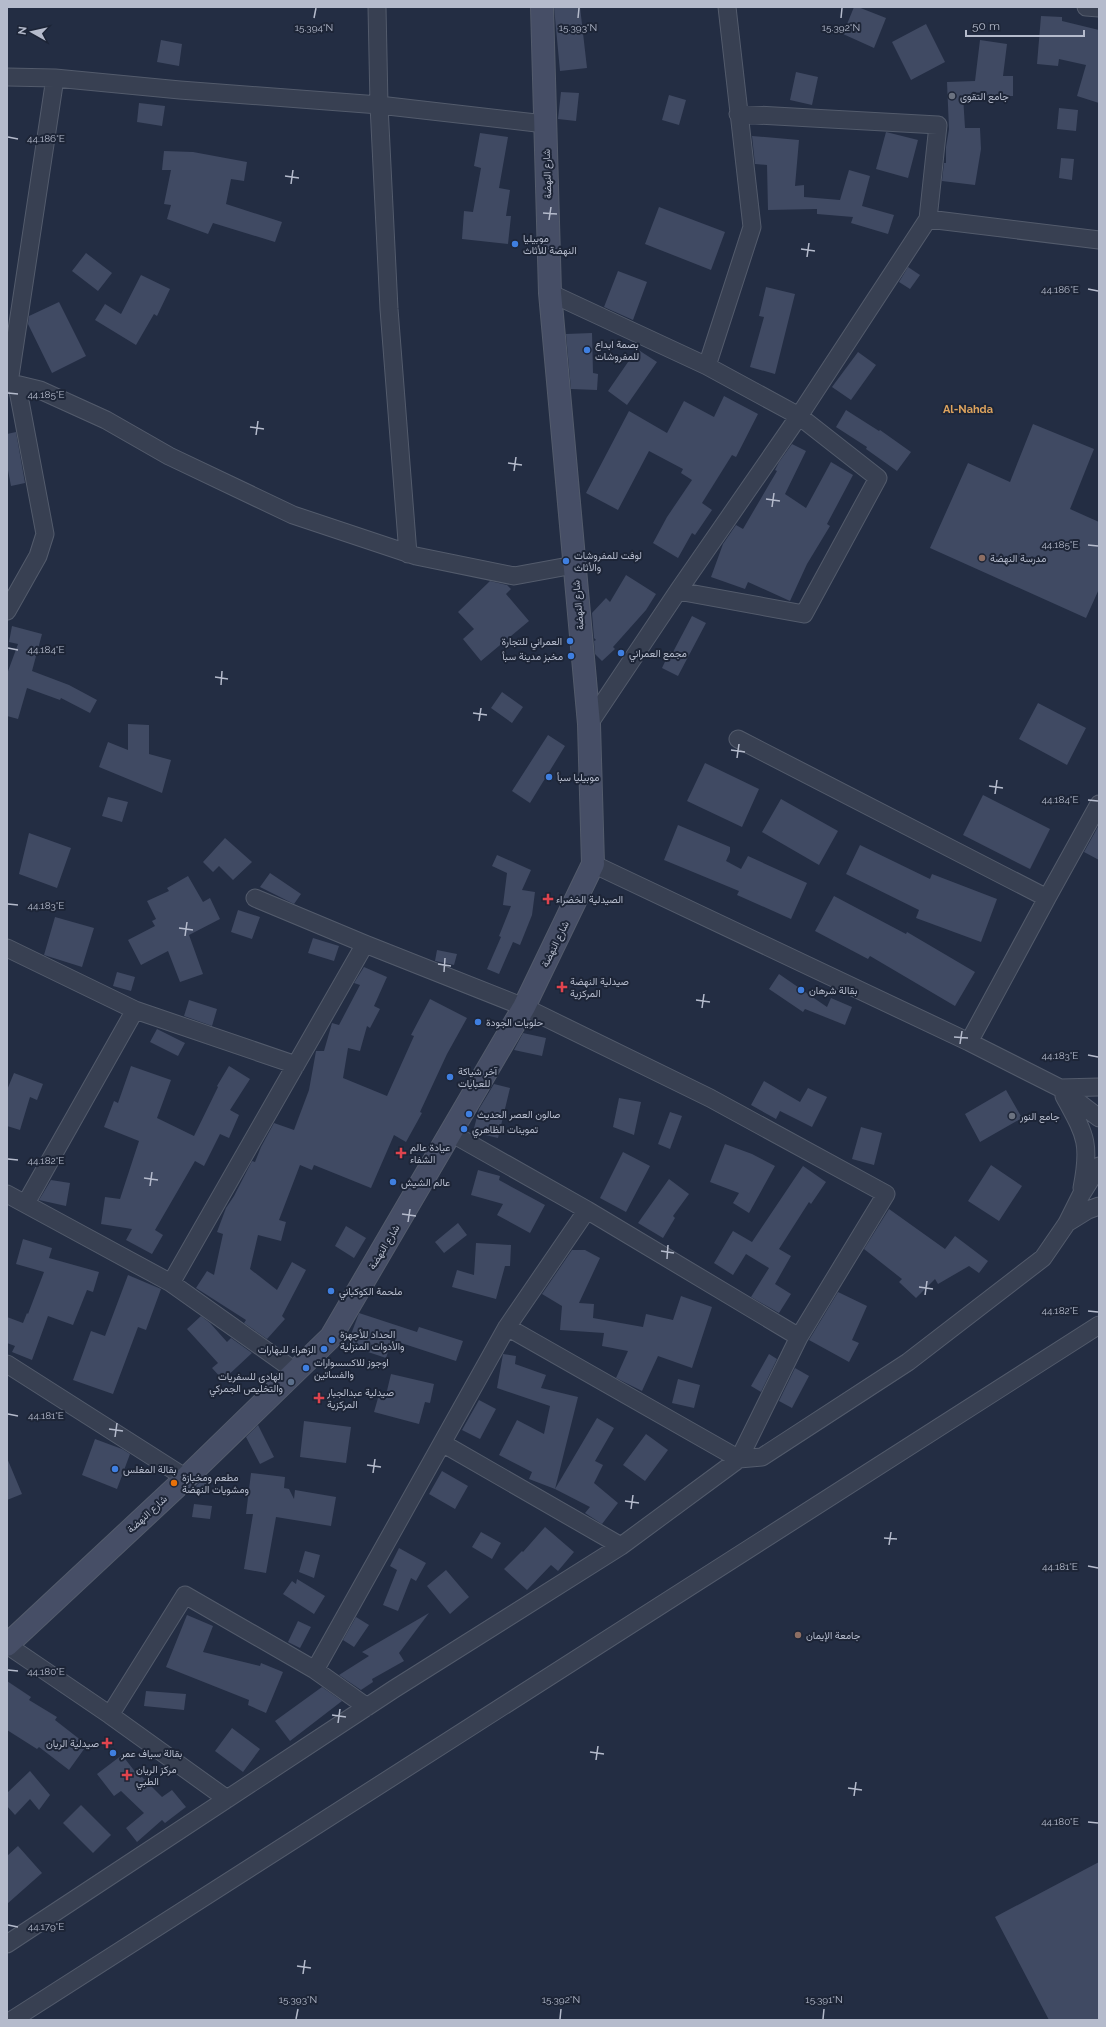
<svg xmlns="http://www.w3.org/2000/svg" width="1106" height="2027" font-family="Raleway,Vazirmatn,sans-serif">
  <rect width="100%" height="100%" fill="#232d43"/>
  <path fill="#404a63" d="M554 7H580L587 68 560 71Z
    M854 7H858L886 18 874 48 843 34Z
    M1041 16 1062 17V21L1099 30V103L1077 96 1086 65 1059 59 1058 66 1037 64Z
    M926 24 945 62 911 80 892 42Z
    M161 40 182 44 179 66 157 62Z
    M980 40 1007 44 1003 76H1013V96H963L965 128H980L981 149 975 185 942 181 944 163H946V147L949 129 947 82 975 81Z
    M796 72 818 77 812 105 790 100Z
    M561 92 579 93 576 121 558 119Z
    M669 95 686 100 679 125 662 120Z
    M139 103 165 106 162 126 137 122Z
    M1059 108 1078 110 1076 131 1057 129Z
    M886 132 918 140 908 178 876 169Z
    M480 133 508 137 499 188 510 190 506 216H511L508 244 462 239 464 211 473 212 481 168 474 166Z
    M752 136 799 140 795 186 804 185V197L840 200 849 170 870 176 862 206 894 215 888 234 851 223 853 217 817 214V209L768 210 767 165 755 164Z
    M164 151 193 152 247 162 244 181 231 179 226 204 282 222 275 242 213 223 208 234 167 219 171 205 164 204 171 170H162Z
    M1061 158 1074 159 1072 180 1059 178Z
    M659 207 725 232 711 270 645 244Z
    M86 253 112 273 98 291 72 271Z
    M908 267 920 275 910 289 899 282Z
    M618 271 647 282 633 320 604 307Z
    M141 275 170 289 157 316 154 314 136 345 95 320 105 304 121 314Z
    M766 287 795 294 775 374 750 367 764 317 759 316Z
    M59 302 86 356 52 373 28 324 29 316Z
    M592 333 593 373 598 374 597 390 571 389 566 334Z
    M637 349 657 362 627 405 608 391Z
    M858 352 876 365 851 400 832 387Z
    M724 396 758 414 736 457 732 455 702 503 712 510 695 535 692 533 678 558 653 543 667 517 692 480 681 473 683 469 649 451 618 510 586 493 629 411 667 433 684 401 714 417Z
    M846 410 879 431 880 430 911 452 897 471 866 449 867 447 836 427Z
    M1033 424 1094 449 1070 509 1099 522V589L1086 618 930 548 968 463 1010 482Z
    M16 432 25 483 11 486 7 465V434Z
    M792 444 806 451 785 494 806 508 831 462 853 475 827 524 830 526 807 564 790 601 748 582 745 589 711 577 723 544 736 525 743 529 777 471 775 470 779 462Z
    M626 575 656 594 646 610 613 647 615 649 602 661 595 654 594 641 596 640 594 638 592 613 606 598 610 602Z
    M490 581 507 585 511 589 506 594 529 621 481 661 463 639 474 629 458 612Z
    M692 616 706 623 678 676 662 668 670 651 673 652Z
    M12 626 42 634 32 671 69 685 97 700 90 713 61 698 60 700 27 688 18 719 7 716V674L18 644 9 642Z
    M502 692 523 707 512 723 491 708Z
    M1038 703 1086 728 1067 765 1019 739Z
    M128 724 149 725V754L171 760 162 793 99 767 108 742 128 750Z
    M548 735 565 746 530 803 512 791Z
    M705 763 759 789 742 827 687 801Z
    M983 795 1050 829 1030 869 963 835Z
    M108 797 128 802 122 822 102 816Z
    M781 799 838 831 819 865 762 832Z
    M678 825 730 847V852L726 861 741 869 748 856 807 883 791 919 737 895 739 891 664 860Z
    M1099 825V860L1084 852Z
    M29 833 71 848 57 888 19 874Z
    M225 838 252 862 233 880 219 866 213 872 203 862Z
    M860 845 930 879 932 874 997 899 981 942 916 918 919 910 846 874Z
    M497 855 531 870 522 890 535 892 532 915 520 945 513 942 499 974 487 969 501 937 499 936 511 906 503 905 507 873 492 866Z
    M270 873 301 894 294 904 260 887Z
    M188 876 203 902 210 898 220 919 189 935 203 974 180 982 168 951 141 965 128 940 155 926 152 921 156 919 147 901 169 891 167 888Z
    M834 896 906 934 907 932 975 972 955 1006 870 956 868 959 815 931Z
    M238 910 260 917 252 939 231 932Z
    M55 917 94 928 82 967 44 955Z
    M313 938 339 946 334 961 308 953Z
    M437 950 457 954 454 965 435 961Z
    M364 967 387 977 374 1006 380 1009 370 1028 367 1026 360 1051 348 1048 343 1078 387 1096 414 1036 411 1035 430 999 467 1018 447 1054 420 1112 422 1113 406 1142 394 1135 371 1188 314 1165 312 1170 300 1165 279 1220 286 1222 281 1241 258 1235 250 1269 277 1290 292 1262 306 1270 282 1316 285 1319 267 1339 244 1323 246 1320 196 1288 207 1271 214 1275 223 1234 217 1232 226 1208 234 1196 252 1161 255 1162 261 1147 274 1123 294 1130 309 1090 316 1051H324L332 1023 339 1025 360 985 354 983Z
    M117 972 135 977 131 991 113 986Z
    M779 974 827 1007 831 998 852 1007 845 1025 805 1009 803 1012 769 989Z
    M189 1000 217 1009 212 1026 184 1016Z
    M157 1029 185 1043 178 1056 150 1042Z
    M523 1033 546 1038 542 1056 514 1050Z
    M131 1066 171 1080 157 1118 194 1136 218 1087 217 1086 229 1066 250 1079 230 1110 239 1115 229 1138 220 1134 204 1166 195 1161 155 1230 163 1235 152 1254 126 1240 132 1229 101 1224 105 1197 120 1199 139 1141 104 1127 114 1101 118 1103Z
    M14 1073 43 1084 37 1100 30 1097 20 1130 7 1126V1090Z
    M764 1081 800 1102 808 1088 827 1097 812 1127 780 1111 776 1119 751 1105Z
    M494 1084 510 1088 498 1138 473 1132 479 1109Z
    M1006 1090 1022 1118 980 1142 965 1114Z
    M619 1098 641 1102 634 1135 613 1127Z
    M670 1112 682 1116 670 1149 658 1144Z
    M861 1127 882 1133 874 1165 852 1159Z
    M725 1144 752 1154 775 1166 749 1213 733 1203 739 1193 710 1182Z
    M623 1152 650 1166 626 1212 600 1198Z
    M991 1165 1022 1186 999 1221 968 1201Z
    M803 1166 826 1182 811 1204 809 1202 779 1249 791 1256 775 1284 791 1294 779 1313 751 1297 769 1268 746 1254 733 1275 714 1263 733 1231 752 1242Z
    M478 1170 500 1176 499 1180 545 1205 530 1233 497 1215 503 1204 471 1195Z
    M669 1179 689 1194 673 1216 675 1218 663 1238 638 1223Z
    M51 1180 70 1183 66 1206 39 1200Z
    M889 1209 945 1249 955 1236 988 1261 979 1273 969 1266 938 1284 935 1279 916 1298 899 1282 902 1279 864 1249Z
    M458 1223 467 1235 444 1253 435 1242Z
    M346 1226 366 1238 354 1258 335 1246Z
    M23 1239 52 1248 49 1258 99 1272 93 1292 87 1290 73 1325 48 1316 32 1360 12 1352 15 1346 7 1343V1317L23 1323 27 1313 28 1314 44 1272 16 1264Z
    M476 1243 511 1245 510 1266H505L496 1299 452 1287 457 1270 474 1275Z
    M572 1250H585L600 1258 579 1303 594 1304 593 1318 643 1327 646 1314 673 1320 681 1296 712 1307 692 1368 658 1356 642 1391 616 1378 628 1351 602 1346 604 1333 560 1330 562 1306 542 1294Z
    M128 1275 161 1289 146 1330 138 1327 113 1394 73 1380 91 1331 105 1336Z
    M838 1292 867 1306 852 1340 859 1343 849 1362 809 1340Z
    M359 1313 417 1332 419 1327 463 1341 456 1361 392 1340 386 1358 347 1345Z
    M201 1316 210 1323 227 1342 231 1338 252 1353 223 1380 212 1368 218 1363 187 1329Z
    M503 1354 516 1356 515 1364 546 1375 541 1388 578 1397 555 1489 529 1479 532 1472 499 1455 517 1420 544 1434 550 1406 497 1388Z
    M769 1354 777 1359 761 1392 751 1386Z
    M795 1368 809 1376 792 1408 779 1401Z
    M391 1374 434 1384 430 1403 425 1402 419 1424 374 1412 378 1398 385 1399Z
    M678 1379 700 1385 694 1408 672 1403Z
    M479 1400 496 1409 480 1439 462 1430Z
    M597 1418 614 1428 595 1461 603 1465 594 1483 618 1503 602 1524 585 1513 590 1507 555 1489Z
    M304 1421 351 1427 346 1463 300 1457Z
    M258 1425 274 1457 260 1464 246 1437Z
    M646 1434 668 1450 645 1481 623 1465Z
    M95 1439 122 1449 130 1454 117 1489 82 1475Z
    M7 1458 22 1494 7 1500Z
    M442 1471 468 1486 455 1509 429 1494Z
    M251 1473 285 1477 284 1488 289 1489 294 1499 295 1490 336 1497 331 1526 276 1517 266 1573 244 1569 253 1514H246Z
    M207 1475 213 1482 201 1492 196 1486Z
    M194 1504 212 1506 210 1519 192 1517Z
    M545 1527 574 1552 558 1571 551 1565 527 1590 504 1569 522 1551 523 1552Z
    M481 1532 501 1543 492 1559 472 1547Z
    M399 1548 426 1563 416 1581 411 1578 398 1611 383 1605 397 1570 390 1566Z
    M305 1551 320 1555 314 1578 299 1572Z
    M446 1570 469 1597 450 1614 427 1586Z
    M297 1579 325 1596 314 1614 283 1594 292 1581 296 1584Z
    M429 1613 399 1653 404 1661 372 1679 373 1682 361 1690 339 1675 369 1656 362 1652Z
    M187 1615 213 1626 203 1652 260 1666 261 1663 283 1672 266 1713 248 1705 249 1700 166 1667Z
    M356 1617 369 1625 354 1647 343 1640Z
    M298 1621 311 1627 300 1648 288 1642Z
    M7 1681 31 1697 29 1700 57 1717 55 1720 87 1745 69 1770 39 1747 37 1749 7 1730Z
    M322 1687 342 1701 290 1741 275 1721Z
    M146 1691 186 1694 184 1710 144 1706Z
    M232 1728 260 1749 243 1772 215 1751Z
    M122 1755 140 1778 142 1777 162 1797 172 1790 186 1807 165 1823 162 1820 137 1842 126 1828 144 1813 121 1791 114 1796 97 1774Z
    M30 1771 50 1795 39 1810 30 1799 15 1815 7 1806V1793Z
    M81 1805 111 1835 93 1853 63 1823Z
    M18 1846 42 1873 7 1904V1856Z
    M1099 1862V2020H1049L995 1917Z"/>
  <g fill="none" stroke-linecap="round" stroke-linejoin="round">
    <g stroke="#535b6c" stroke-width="19">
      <path id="street" d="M377 7 379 105 545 124
        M1086 7 1099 8
        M7 77 55 78
        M928 219 1099 240
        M550 293 707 366 799 416 878 478 804 614 678 591
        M707 366 752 227 727 7
        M7 382 40 390 106 420 169 456 293 515 416 556 514 576 574 565
        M9 383 55 78 180 90 379 105 389 309 408 554
        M7 611 38 556 45 534 17 385
        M589 724 678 591 799 416 928 219 938 125 738 114
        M738 739 1047 898 1099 804
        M593 864 969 1042 1060 1088 1099 1118
        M255 898 365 944 524 1007 710 1098 886 1194 799 1337 739 1459 621 1546
        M7 948 135 1010 296 1065
        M969 1042 1047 898
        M1060 1088 1099 1087
        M1064 1096C1085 1135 1091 1142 1082 1188
        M451 1133 587 1210 799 1337
        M7 1194 171 1283 295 1371
        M26 1203 135 1010
        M1067 1223 1088 1210 1099 1206
        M171 1283 365 944
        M507 1327 739 1459 762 1457 908 1362 1043 1258 1067 1223 1081 1195 1099 1166
        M7 1364 186 1478
        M7 1645 110 1715 227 1799
        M315 1670 507 1327 587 1210
        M110 1715 185 1595 315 1670 367 1707
        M7 1944 394 1689 621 1546 442 1443
        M12 2020 1099 1325"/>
    </g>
    <g stroke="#535b6c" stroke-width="24">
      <path id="secondary" d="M7 1645 186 1478 331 1337 524 1007 593 864 589 724 550 293 542 7"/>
    </g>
    <use href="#street" stroke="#384052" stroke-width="17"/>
    <use href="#secondary" stroke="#464e66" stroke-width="22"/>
  </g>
  <path fill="none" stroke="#b5bbcc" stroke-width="1.5" d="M314 18 316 8M578 18 579 8M841 18 842 8M8 137 18 139M285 176 299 178M291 184 293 170M543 213 557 214M549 220 551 207M801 249 815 251M807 257 809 243M1088 289 1098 291M8 393 18 394M250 427 264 429M256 435 258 421M508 463 522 465M514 471 516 457M766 499 780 501M772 507 774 493M1088 545 1098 546M8 648 18 650M215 677 228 679M221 685 222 671M473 713 487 715M479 721 481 708M731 750 745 752M737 758 739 744M989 786 1003 788M995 794 997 780M1088 800 1098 801M8 904 18 905M179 928 193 930M185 936 187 922M438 964 451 966M444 972 445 958M696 1000 710 1002M702 1008 704 994M954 1037 968 1038M960 1044 962 1031M1088 1055 1098 1057M8 1159 18 1160M144 1178 158 1180M150 1186 152 1172M402 1214 416 1216M408 1222 410 1209M661 1251 674 1253M667 1259 668 1245M919 1287 933 1289M925 1295 927 1281M1088 1311 1098 1312M8 1414 18 1416M109 1429 123 1431M115 1437 117 1423M367 1465 381 1467M373 1473 375 1459M625 1501 639 1503M631 1509 633 1495M884 1538 897 1539M889 1545 891 1532M1088 1566 1098 1568M8 1670 18 1671M332 1715 346 1717M338 1723 340 1709M590 1752 604 1754M596 1760 598 1746M848 1788 862 1790M854 1796 856 1782M1088 1822 1098 1823M8 1925 18 1927M297 1966 311 1968M303 1974 305 1960M296 2019 298 2009M560 2019 561 2009M823 2019 824 2009"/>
  <g fill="#6b7280" stroke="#1d2537" stroke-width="1.5">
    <circle cx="952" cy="96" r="4"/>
    <circle cx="1012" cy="1116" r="4"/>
  </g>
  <g fill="#3f7fe0" stroke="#1d2537" stroke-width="1.5">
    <circle cx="515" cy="244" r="4"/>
    <circle cx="587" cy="350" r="4"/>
    <circle cx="566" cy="561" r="4"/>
    <circle cx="570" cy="641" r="4"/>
    <circle cx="621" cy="653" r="4"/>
    <circle cx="571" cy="656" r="4"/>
    <circle cx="549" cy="777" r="4"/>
    <circle cx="801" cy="990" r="4"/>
    <circle cx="478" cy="1022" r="4"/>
    <circle cx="450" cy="1077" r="4"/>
    <circle cx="469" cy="1114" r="4"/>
    <circle cx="464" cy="1129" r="4"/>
    <circle cx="393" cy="1182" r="4"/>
    <circle cx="331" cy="1291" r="4"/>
    <circle cx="332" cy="1340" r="4"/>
    <circle cx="324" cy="1349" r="4"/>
    <circle cx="306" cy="1368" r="4"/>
    <circle cx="115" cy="1469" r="4"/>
    <circle cx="113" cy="1753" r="4"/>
  </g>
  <g fill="#8d6e63" stroke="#1d2537" stroke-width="1.5">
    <circle cx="982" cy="558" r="4"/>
    <circle cx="798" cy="1635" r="4"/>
  </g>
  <g fill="#e0444e" stroke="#1d2537" stroke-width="1.5">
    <path d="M546 893h4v4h4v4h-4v4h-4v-4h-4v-4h4z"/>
    <path d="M560 981h4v4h4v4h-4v4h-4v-4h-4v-4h4z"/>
    <path d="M399 1147h4v4h4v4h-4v4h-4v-4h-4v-4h4z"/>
    <path d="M317 1392h4v4h4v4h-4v4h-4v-4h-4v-4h4z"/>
    <path d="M105 1737h4v4h4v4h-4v4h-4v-4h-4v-4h4z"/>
    <path d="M125 1769h4v4h4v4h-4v4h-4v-4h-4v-4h4z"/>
  </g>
  <circle fill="#5c6f8a" stroke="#1d2537" stroke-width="1.5" cx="291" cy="1382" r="4"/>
  <circle fill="#e8710a" stroke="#1d2537" stroke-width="1.5" cx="174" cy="1483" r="4"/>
  <g text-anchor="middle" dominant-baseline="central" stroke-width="4" stroke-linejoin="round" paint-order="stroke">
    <g font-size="10" fill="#b5bbcc" stroke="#1d2537" text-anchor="start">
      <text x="960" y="96">جامع التقوى</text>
      <text x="523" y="238">موبيليا<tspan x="523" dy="12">النهضة للأثاث</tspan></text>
      <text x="595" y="344">بصمة ابداع<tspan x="595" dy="12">للمفروشات</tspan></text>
      <text x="574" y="555">لوفت للمفروشات<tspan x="574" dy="12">والأثاث</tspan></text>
      <text x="990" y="558">مدرسة النهضة</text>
      <text x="562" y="641" text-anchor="end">العمراني للتجارة</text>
      <text x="629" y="653">مجمع العمراني</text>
      <text x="563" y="656" text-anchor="end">مخبز مدينة سبأ</text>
      <text x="557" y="777">موبيليا سبأ</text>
      <text x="556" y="899">الصيدلية الخضراء</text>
      <text x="570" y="981">صيدلية النهضة<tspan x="570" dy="12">المركزية</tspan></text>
      <text x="809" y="990">بقالة شرهان</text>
      <text x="486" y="1022">حلويات الجودة</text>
      <text x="458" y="1071">آخر شياكة<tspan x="458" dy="12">للعبايات</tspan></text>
      <text x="477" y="1114">صالون العصر الحديث</text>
      <text x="1020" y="1116">جامع النور</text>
      <text x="472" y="1129">تموينات الظاهري</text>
      <text x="410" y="1147">عيادة عالم<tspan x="410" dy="12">الشفاء</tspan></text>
      <text x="401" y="1182">عالم الشيش</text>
      <text x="339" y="1291">ملحمة الكوكباني</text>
      <text x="340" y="1334">الحداد للأجهزة<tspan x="340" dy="12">والأدوات المنزلية</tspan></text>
      <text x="316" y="1349" text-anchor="end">الزهراء للبهارات</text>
      <text x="314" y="1362">اوجوز للاكسسوارات<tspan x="314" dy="12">والفساتين</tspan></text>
      <text x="283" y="1376" text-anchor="end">الهادي للسفريات<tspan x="283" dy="12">والتخليص الجمركي</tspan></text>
      <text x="327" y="1392">صيدلية عبدالجبار<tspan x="327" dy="12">المركزية</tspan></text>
      <text x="123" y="1469">بقالة المغلس</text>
      <text x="182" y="1477">مطعم ومخبازة<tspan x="182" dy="12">ومشويات النهضة</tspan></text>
      <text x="806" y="1635">جامعة الإيمان</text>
      <text x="99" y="1743" text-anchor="end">صيدلية الريان</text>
      <text x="121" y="1753">بقالة سياف عمر</text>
      <text x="136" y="1769">مركز الريان<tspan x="136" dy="12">الطبي</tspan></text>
    </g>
    <g font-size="10" fill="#b5bbcc" stroke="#1d2537">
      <text transform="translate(547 174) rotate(-92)">شارع النهضة</text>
      <text transform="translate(578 605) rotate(-95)">شارع النهضة</text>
      <text transform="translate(555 944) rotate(-64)">شارع النهضة</text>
      <text transform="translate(384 1247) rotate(-59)">شارع النهضة</text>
      <text transform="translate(147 1514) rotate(-43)">شارع النهضة</text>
    </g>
    <g font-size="11" font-weight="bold" fill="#dea45e" stroke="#1d2537">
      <text x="968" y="409">Al-Nahda</text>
    </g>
  </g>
  <g font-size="10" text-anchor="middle" fill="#b5bbcc" stroke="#1d2537" stroke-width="4" stroke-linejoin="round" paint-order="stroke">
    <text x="314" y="31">15.394°N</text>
    <text x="578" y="31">15.393°N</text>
    <text x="841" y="31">15.392°N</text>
    <text x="46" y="142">44.186°E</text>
    <text x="1060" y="293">44.186°E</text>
    <text x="46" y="398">44.185°E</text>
    <text x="1060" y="548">44.185°E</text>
    <text x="46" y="653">44.184°E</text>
    <text x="1060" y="803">44.184°E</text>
    <text x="46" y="909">44.183°E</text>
    <text x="1060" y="1059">44.183°E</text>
    <text x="46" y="1164">44.182°E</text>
    <text x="1060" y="1314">44.182°E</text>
    <text x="46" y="1419">44.181°E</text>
    <text x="1060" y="1570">44.181°E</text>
    <text x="46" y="1675">44.180°E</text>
    <text x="1060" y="1825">44.180°E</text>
    <text x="46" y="1930">44.179°E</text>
    <text x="298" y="2003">15.393°N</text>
    <text x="561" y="2003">15.392°N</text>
    <text x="824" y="2003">15.391°N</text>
  </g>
  <rect width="1106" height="2027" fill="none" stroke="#b5bbcc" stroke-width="16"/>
  <g transform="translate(32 32) rotate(278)" stroke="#1d2537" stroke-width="3" paint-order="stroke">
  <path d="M0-3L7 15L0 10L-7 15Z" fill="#b5bbcc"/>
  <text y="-6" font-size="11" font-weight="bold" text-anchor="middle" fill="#b5bbcc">N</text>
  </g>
  <path d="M966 30v6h118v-6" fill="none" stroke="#b5bbcc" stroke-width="2"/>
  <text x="972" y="30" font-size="12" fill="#b5bbcc" stroke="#1d2537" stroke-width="3" paint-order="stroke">50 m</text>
</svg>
